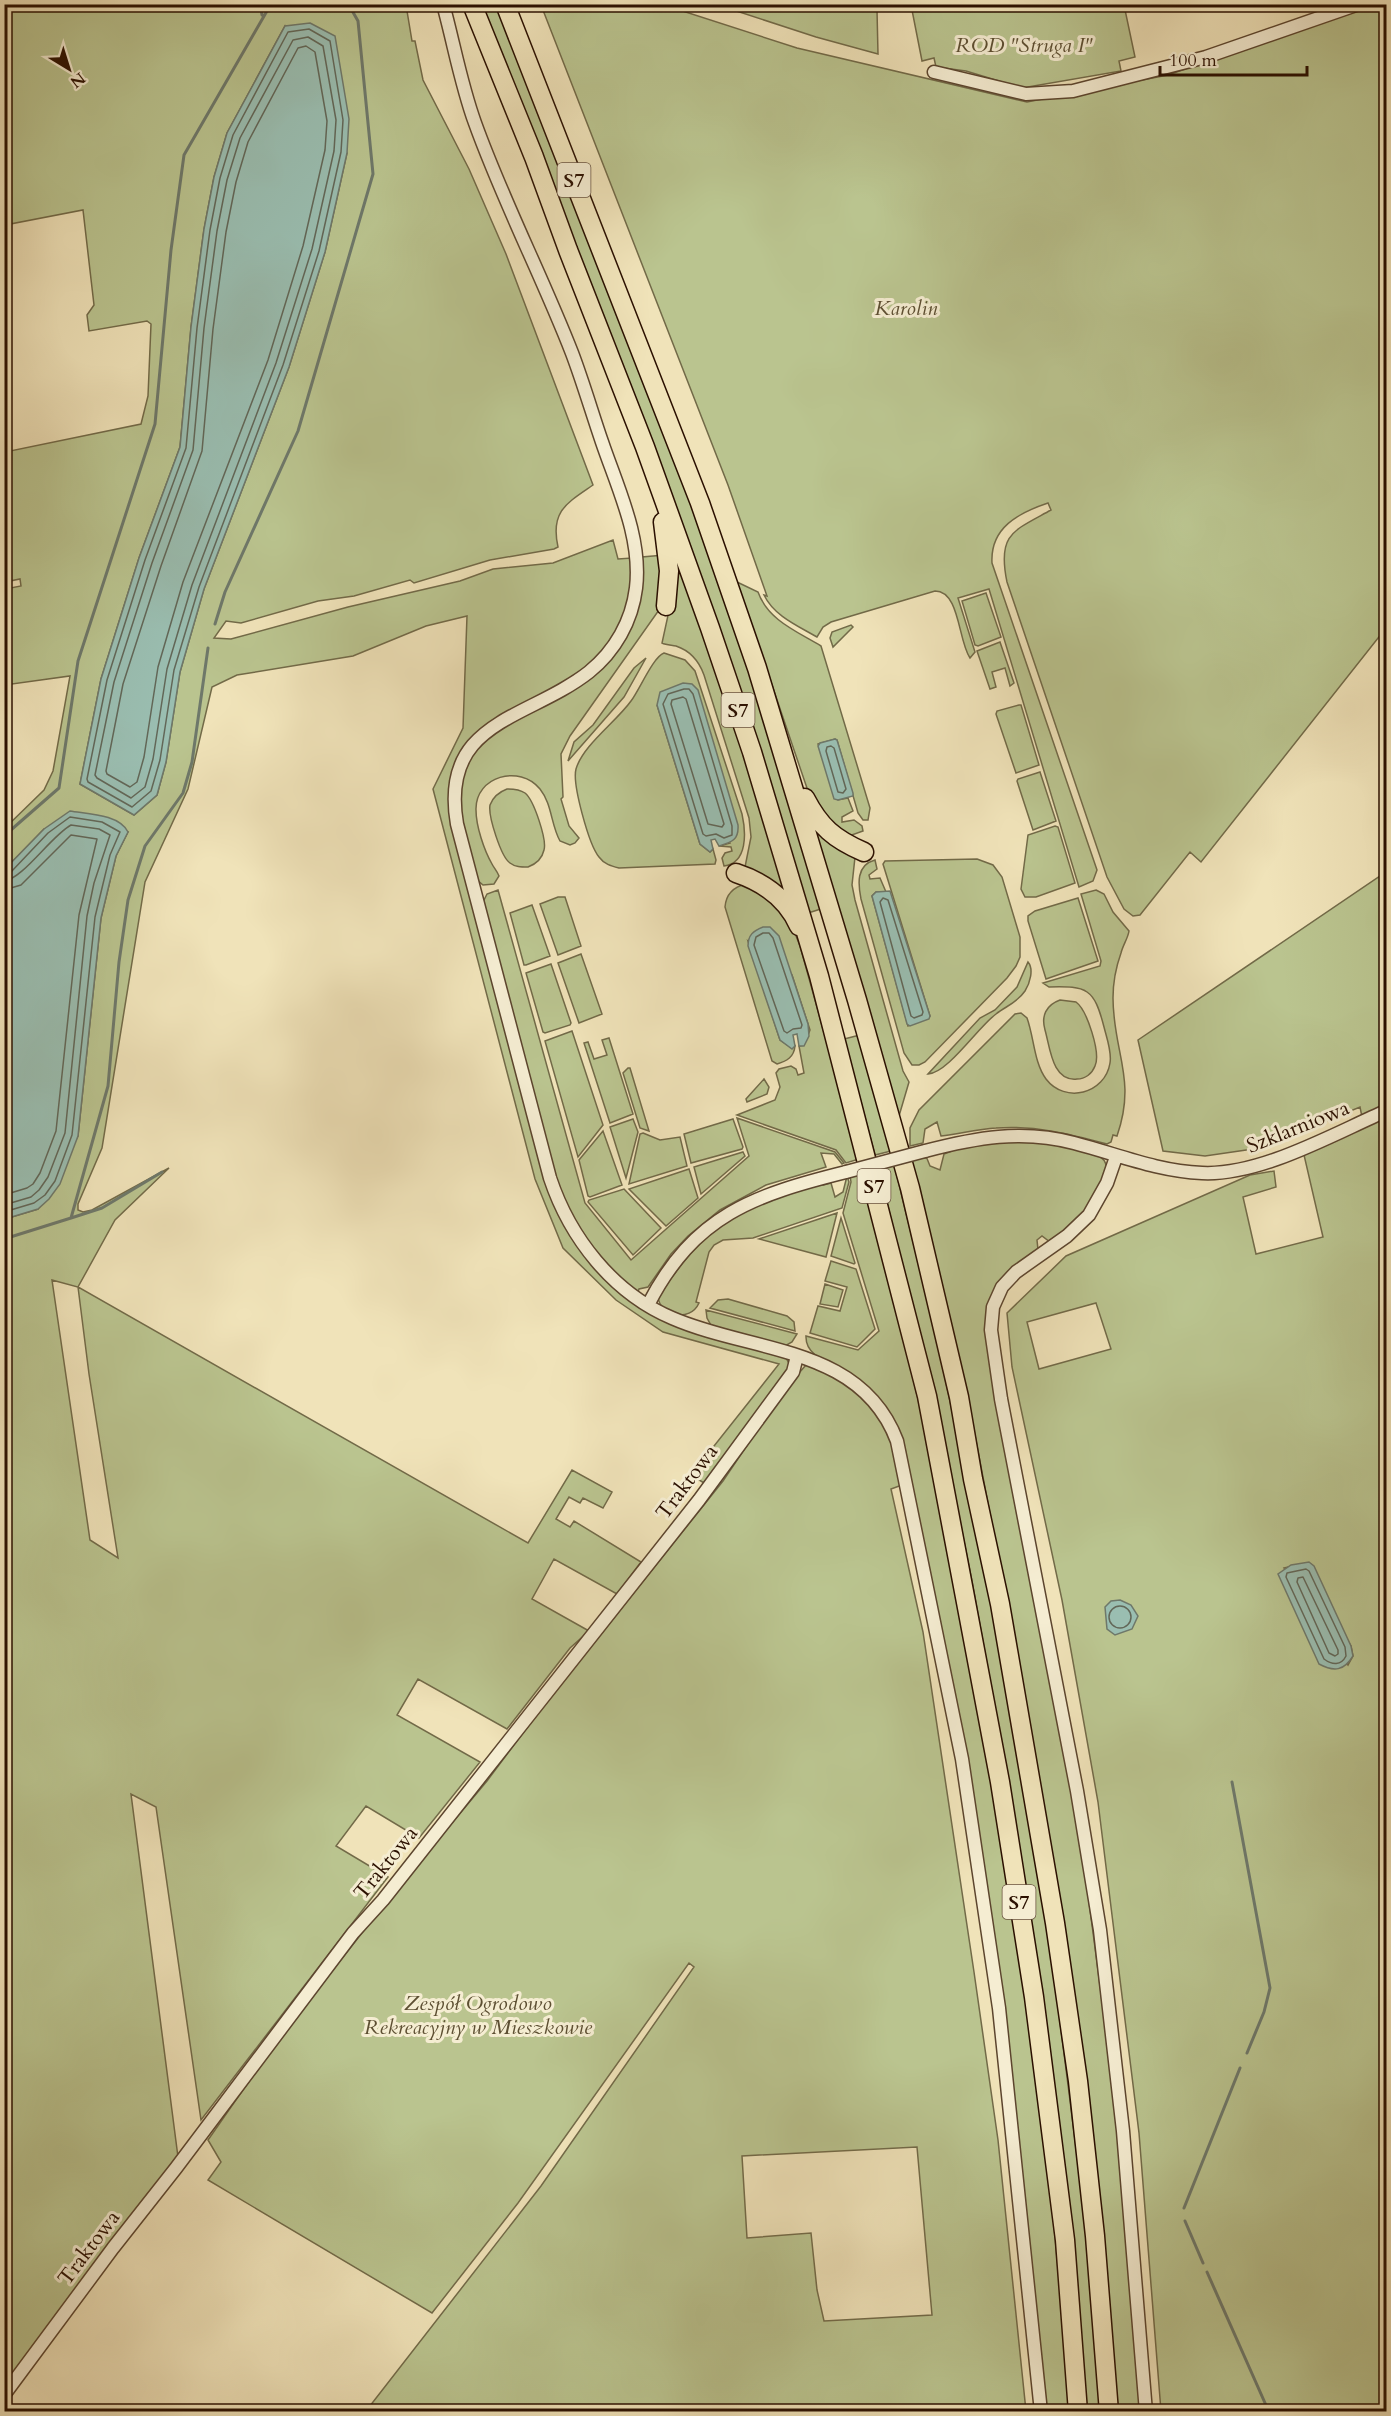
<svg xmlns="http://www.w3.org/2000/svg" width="1391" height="2416" font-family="Cardo,serif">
  <rect width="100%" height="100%" fill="#f0e3b9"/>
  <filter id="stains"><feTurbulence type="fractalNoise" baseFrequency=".00333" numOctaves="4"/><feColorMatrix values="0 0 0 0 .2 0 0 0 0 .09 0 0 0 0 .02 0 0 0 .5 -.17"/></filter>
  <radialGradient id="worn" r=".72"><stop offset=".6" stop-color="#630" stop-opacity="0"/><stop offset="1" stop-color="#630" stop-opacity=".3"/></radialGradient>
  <path fill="#bac48f" stroke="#726a48" stroke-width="1.5" fill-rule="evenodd" d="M5 5H406L412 41H415L423 80 469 169 506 254 593 485C567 503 550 511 558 547L554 549 490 560 414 583 410 580 354 596 318 601 241 623 226 621 214 638 231 639 348 607 460 581 493 569 553 563 613 540 618 559 632 558C634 598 620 639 589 665 529 716 437 715 451 819L548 1188 629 1297 786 1358 791 1367 704 1483 691 1475 779 1364 663 1332 616 1300 563 1248 535 1179 433 789 463 728 467 616 426 626 353 656 237 675 212 687 188 789 145 882 102 1148 78 1204V1210L83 1212 92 1210 169 1168 115 1220 78 1287 528 1543 572 1470 612 1492 603 1508 583 1498 580 1503 569 1497 556 1519 570 1527 574 1521 641 1562 617 1594 554 1559 532 1599 589 1631 570 1648 507 1729 418 1679 397 1715 480 1762 419 1838 366 1806 336 1846 388 1877 201 2120 156 1807 131 1794 178 2157 5 2384V1219L38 1209 78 1136 101 918 116 856 128 832 44 829 5 869V828L44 790 53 771 70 676 5 685V589L21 586 20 579 5 582V452L141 424 148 396 151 324 147 321 89 331 87 315 94 305 83 210 5 225ZM285 26 347 153 325 252 289 367 204 589 180 672 166 762 157 795 134 815 80 784 101 679 139 558 180 447 191 327 204 229 214 177 227 133ZM52 1280 78 1287 89 1374 118 1558 90 1540Z
    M481 5H498L673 454 758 696 824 908 808 913Z
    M541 5H664L797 48 1027 102 1168 75 1368 5H1386V628L1201 862 1190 852 1140 915 1133 916 1124 909 1107 877 1007 582C997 534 1013 531 1051 510L1048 503C1018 513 990 528 992 563L1097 870 1093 881 1079 887 989 589 958 598 975 652 970 658C958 641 960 591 935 591L831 622 823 627 817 637C798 626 774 616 764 595L767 596 728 485Z
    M718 5H892L877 10 878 54 816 37Z
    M911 5H1124L1135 57 1119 61 1121 71 1022 88 966 71 936 67 934 58 922 61Z
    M674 547 750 773 789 898 745 867 751 837 749 818 704 675C699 661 691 651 676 646 671 645 666 645 662 643L672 597Z
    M664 555 659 610 570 736 561 754 563 797 561 799 569 826 579 838 575 843 570 845 560 841C551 825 552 804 540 789 520 764 475 776 476 810 476 826 484 850 492 864 494 868 497 871 499 876L494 884 483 885 476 879 460 809 459 798 464 772 471 756 488 736 607 661 643 570 642 557Z
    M737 582 758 592C768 620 796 631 821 646L870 808 868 820H863L858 813 837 740 835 739 818 744 838 800 848 798 853 811 842 817V822L854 820 862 826 863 831 849 836 839 834 811 800Z
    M986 593 1001 637 978 646 975 645 962 601Z
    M851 625 853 627 833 647 830 638 832 632Z
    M1000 642 1014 683 1010 686 1005 668 992 672 996 687 990 689 977 651Z
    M664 653 685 660 695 671 742 814C746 832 748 863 724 866L722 858 725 853 732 851 731 847 719 846 730 843 657 705 700 844 710 852 713 849 716 860 715 864 619 868C611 866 604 864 599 857 589 845 572 784 576 769 583 745 616 722 631 701 640 689 653 657 664 653Z
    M646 658 624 697 568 761 574 742 593 725 634 668Z
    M1019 705H1021L1039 765 1016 773 996 714 997 711Z
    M1040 772 1056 821 1033 830 1017 781 1018 779Z
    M507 789C513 789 519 789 525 793 534 800 547 840 544 850 542 859 536 864 528 867 521 867 515 867 510 863 501 857 488 816 490 805 493 797 499 792 507 789Z
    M814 825 855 857 852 885 855 900 903 1071 909 1082 899 1116H897Z
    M1055 826 1058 827 1075 883 1036 897H1025L1021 889 1028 835Z
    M977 859 993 865 1002 877 1020 937V957L1016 966 1007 978 925 1062 919 1065H912L904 1053 861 899C858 884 856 865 875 860L877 869 869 875 870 879 880 878 886 892H876L872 896 908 1026 930 1016 883 864 885 861Z
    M1386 872V952L1382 954 1386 972V1106L1362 1117 1360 1107 1260 1148 1205 1156 1163 1151 1138 1040Z
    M746 884 762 890 792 926 800 946 859 1159 846 1163 836 1150 737 1115 775 1100 780 1087 776 1073 779 1069 791 1066 796 1069 798 1075 804 1073 799 1046 804 1045 810 1030 792 975 748 941 780 1040 792 1048 795 1046C794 1057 787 1061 777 1064L772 1061 725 907C726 894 733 887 746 884Z
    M498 890 585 1203 631 1260 749 1156 737 1118 835 1152 844 1163 842 1164 834 1154 821 1153 826 1167 766 1185 720 1210 688 1236 671 1254 648 1287 639 1289 638 1292 616 1275 582 1235 560 1194 483 902 487 894Z
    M1096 890 1104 894 1113 912 1129 931C1128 938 1123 945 1121 953 1116 967 1113 983 1113 998 1113 1052 1137 1079 1117 1136L1113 1135 1111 1142 1107 1144C1070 1134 1035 1125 996 1128 977 1129 959 1134 941 1136L937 1122 925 1129 923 1143 910 1146V1128L919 1110 1015 1014 1021 1013 1027 1018C1034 1037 1034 1063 1046 1079 1065 1104 1105 1094 1110 1063 1112 1052 1107 1039 1104 1027 1094 988 1087 986 1049 987L1043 983 1100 966 1101 961 1081 894Z
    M558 897H565L581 946 558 955 540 904Z
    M1078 898 1098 961 1046 979 1028 921V916L1035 911Z
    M532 905 550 956 526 965H524L510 913Z
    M581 954 602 1014 579 1023 558 963Z
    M1028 962C1034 969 1030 983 1025 991 1017 1003 1006 1006 996 1014 978 1027 948 1073 928 1074L980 1018 995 1010 1017 987Z
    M551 964 571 1023 570 1025 545 1033 543 1032 526 973Z
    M1060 1000 1076 1002C1087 1010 1101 1053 1095 1066 1092 1074 1085 1079 1077 1079 1052 1082 1050 1047 1045 1030 1041 1016 1046 1005 1060 1000Z
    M572 1031 603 1125 578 1157 545 1041Z
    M860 1035 891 1151 875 1155 844 1039Z
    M609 1038 633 1114 610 1123 584 1043 588 1042 594 1059 607 1055 602 1040Z
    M628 1068H630L649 1131 640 1128 623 1073Z
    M764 1079 769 1087 767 1094 747 1102 746 1099Z
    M1386 1117V2411H1161L1139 2133 1098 1802 1062 1600 1012 1367 1007 1313 1066 1256 1250 1175 1274 1171 1276 1187 1243 1197 1256 1254 1323 1237 1304 1155ZM1096 1303 1111 1349 1039 1369 1027 1322ZM1301 1564 1351 1646 1353 1656 1348 1665 1284 1568Z
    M633 1119 638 1132 626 1178 610 1127Z
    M733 1119 743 1147 742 1149 691 1163 684 1134Z
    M603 1131 622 1185 590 1197 588 1196 579 1160Z
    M643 1133 660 1140 680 1137 687 1166 629 1184 640 1134Z
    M999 1140 1049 1142 1099 1156C1103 1159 1106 1161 1106 1167 1106 1177 1089 1206 1083 1214 1073 1225 1061 1233 1050 1242L1042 1236 1037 1240 1038 1250 991 1299 1086 1879 1113 2085 1141 2411H1116L1024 1691 973 1425 911 1159 926 1156 930 1166 940 1170 944 1154 952 1151 951 1148Z
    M743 1152 745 1156 701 1194 694 1167Z
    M894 1164 935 1331 986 1570 1051 1951 1084 2211 1102 2411H1086L1011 1797 972 1581 947 1457 879 1168Z
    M689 1169 698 1198 666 1226 629 1189Z
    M863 1172 925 1428 968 1637 1023 1975 1053 2215 1071 2411H1047L1018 2135 945 1649 905 1449C895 1418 877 1391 850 1373 835 1363 805 1359 806 1336L858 1350 879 1331 843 1213 851 1182 850 1176Z
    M847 1176 849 1182 842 1208 753 1238 723 1240 714 1245 709 1252 696 1302 699 1303C690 1323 660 1316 658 1297 682 1262 705 1231 744 1210 766 1198 798 1191 822 1182L823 1185 831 1183 835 1197 843 1192Z
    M624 1189 661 1228 633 1255 588 1202 589 1200Z
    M837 1213 826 1257 759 1239Z
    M841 1218 855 1263 854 1264 831 1256Z
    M831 1261 856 1269 875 1329 857 1347 810 1333 818 1306 840 1311 847 1287 825 1281Z
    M825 1284 843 1290 838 1307 820 1304Z
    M728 1299 787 1316 794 1322 795 1331 710 1308 718 1300Z
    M706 1310 797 1334 792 1342 785 1346 712 1327 707 1318Z
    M806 1365 842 1379 872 1406 890 1437 902 1485 891 1489 923 1632 974 1972 998 2140 1026 2411H366L541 2186 694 1967 689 1963 518 2203 432 2313 208 2180 221 2162 208 2140 268 2054 332 1971 395 1891 487 1781 541 1709 723 1481 785 1389ZM917 2147 932 2315 824 2321 817 2290 811 2233 747 2238 742 2156Z"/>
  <path fill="#9abeb1" stroke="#6e786a" stroke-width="1.5" d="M310 23 335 36 349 119 347 153 325 252 289 367 204 589 180 672 166 762 157 795 134 815 80 784 101 679 139 558 180 447 191 327 204 229 214 177 227 133 285 26Z
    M683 683 692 684 698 690 738 825C739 840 732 842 719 846L715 839 711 840 713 849 710 852 700 844 657 705 660 692Z
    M835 739 837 740 853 793V796L838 800 834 799 818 746 820 743Z
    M70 811C87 814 119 814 128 832L116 856 101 918 78 1136 60 1184 49 1199 38 1209 5 1219V869L44 829Z
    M890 891 930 1016 929 1019 910 1026 907 1024 872 896 876 892Z
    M763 927H770L779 936 808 1024 809 1036 804 1046H799L797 1034 793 1035 795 1046 792 1049 780 1040 748 946C748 935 753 931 763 927Z
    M1309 1562 1314 1566 1351 1646 1353 1656C1344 1671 1334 1672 1319 1664L1278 1574 1291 1565Z
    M1120 1600 1131 1605 1138 1616 1132 1629 1115 1635 1107 1629 1105 1607 1111 1601Z"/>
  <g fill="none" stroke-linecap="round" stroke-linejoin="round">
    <path stroke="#626758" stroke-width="1.5" d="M309 29 330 41 343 120 341 152 319 251 283 365 199 587 174 670 160 760 151 791 132 807 88 782 87 779 107 680 145 560 186 448 197 328 210 230 220 178 233 135 288 32Z
      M308 37 323 46 336 120 334 151 312 249 276 363 192 585 167 669 153 759 145 787 131 798 97 778 95 775 114 682 152 563 193 450 204 328 217 231 227 180 240 138 293 40Z
      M306 46 315 52 327 121 325 150 303 246 268 360 183 582 158 667 144 757 137 782 130 787 107 774 106 771 123 684 161 566 202 451 213 329 226 232 236 182 248 142 298 48Z
      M684 689H689L693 694 732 826V835L724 838 716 834 706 836 703 834 663 704 668 694Z
      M683 697 686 699 724 824 722 827 708 824 671 704 672 700Z
      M831 746 834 748 846 789 843 793 838 792 826 751 827 747Z
      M4 873 11 872 48 833 70 817 102 822 120 832 110 855 95 917 72 1135 55 1181 45 1195 34 1203 4 1212
      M4 881C23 879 51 836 71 825L99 829 110 835 94 883 87 916 65 1133 48 1177 39 1190 31 1197 4 1205
      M4 890 21 885 71 835 97 839 79 915 56 1131 40 1173 33 1184 27 1188 4 1195
      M883 898 888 900 923 1012 922 1015 914 1018 911 1016 880 902Z
      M763 933H769L773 938 802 1025 801 1028 793 1029 787 1033 784 1031 754 945 756 937Z
      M1306 1569 1309 1571 1345 1647 1346 1656C1341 1666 1332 1665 1324 1659L1286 1577 1287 1573Z
      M1303 1577 1338 1650V1654L1335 1656 1329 1653 1297 1582 1298 1578Z
      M1109 1617a11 11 0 1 1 22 0a11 11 0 1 1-22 0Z"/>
    <path stroke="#6e786a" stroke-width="3" d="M260 4 262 15
      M215 624 225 592 298 431 373 174 358 21 350 7 345 4
      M4 836 59 788 78 661 155 424 171 250 184 155 271 4
      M71 1218 102 1208 162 1172
      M4 1239 71 1218 108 1086 119 962 128 900 145 846 183 793 192 762 208 648
      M1232 1782 1270 1988 1264 2012 1247 2053
      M1184 2208 1240 2068
      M1185 2221 1203 2263
      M1207 2272 1269 2412"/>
    <g stroke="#5c452e" stroke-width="15">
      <path id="minor" d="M443 4C454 44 461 85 475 123 503 201 542 276 572 353 583 382 592 413 602 442 618 489 642 538 636 588 632 621 615 651 589 672 528 720 439 720 457 824L550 1178C570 1238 613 1293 672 1318 752 1353 861 1345 897 1441L962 1759 999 2008 1041 2412
        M934 72 1026 94 1073 91 1206 57 1359 4
        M925 1151C975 1138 1022 1129 1074 1143 1117 1154 1156 1171 1202 1173 1260 1176 1333 1134 1386 1111
        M1116 1157 1107 1183 1089 1215 1067 1236 1016 1272 1002 1287 993 1307 991 1330 1001 1399 1077 1791 1100 1930 1123 2131 1146 2412
        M648 1305C694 1215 754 1195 846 1172
        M4 2395 113 2248 176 2168 353 1933 383 1900 699 1500 793 1372 797 1356"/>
    </g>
    <g stroke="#2b1000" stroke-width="21">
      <path id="highway" d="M472 4 534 157 568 250 645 447 710 628 752 752 819 976 927 1396 1000 1782 1034 1997 1065 2240 1078 2412
        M505 4 700 503 757 668 857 1000 910 1188 959 1397 973 1479 1000 1604 1055 1923 1078 2081 1095 2236 1109 2412
        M663 522 669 571 666 606
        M805 798C820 827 834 839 864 852
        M736 873C763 882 787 899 799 926"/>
    </g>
    <use href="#minor" stroke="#f5edd2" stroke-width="12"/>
    <use href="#highway" stroke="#f0e3b9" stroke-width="18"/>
    <g stroke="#5c452e" stroke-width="15" stroke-linecap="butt">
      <path id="minor-bridge" d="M846 1172 925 1151"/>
    </g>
    <use href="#minor-bridge" stroke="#f5edd2" stroke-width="12"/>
  </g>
  <g text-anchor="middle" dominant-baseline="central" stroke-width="6" stroke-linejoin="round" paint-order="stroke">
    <g fill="#f5edd2" stroke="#68523f" stroke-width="1.5">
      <rect x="557.5" y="163" width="33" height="34" rx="4.5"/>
      <rect x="721.5" y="693" width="33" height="34" rx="4.5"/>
      <rect x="857.5" y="1169" width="33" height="34" rx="4.5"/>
      <rect x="1002.5" y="1885" width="33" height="34" rx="4.5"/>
    </g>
    <g font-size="20" font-weight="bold" fill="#2b1000">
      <text x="574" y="180">S7</text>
      <text x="738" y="710">S7</text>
      <text x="874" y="1186">S7</text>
      <text x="1019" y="1902">S7</text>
    </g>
    <g font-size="21" font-style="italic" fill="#5d4f32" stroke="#f5edd2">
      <text x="1024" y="45">ROD "Struga I"</text>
      <text x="906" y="308">Karolin</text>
      <text x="478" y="2003">Zespół Ogrodowo<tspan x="478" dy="24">Rekreacyjny w Mieszkowie</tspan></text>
    </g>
    <g font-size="21" fill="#2b1000" stroke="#f5edd2">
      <text transform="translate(1298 1127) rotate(-22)">Szklarniowa</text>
      <text transform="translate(687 1482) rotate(-53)">Traktowa</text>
      <text transform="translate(386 1863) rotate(-51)">Traktowa</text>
      <text transform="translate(89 2248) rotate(-53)">Traktowa</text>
    </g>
  </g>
  <rect width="1391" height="2416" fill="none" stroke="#f0e3b9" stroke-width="24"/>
  <rect x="6" y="6" width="1379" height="2404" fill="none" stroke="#2b1000" stroke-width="3"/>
  <rect x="12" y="12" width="1367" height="2392" fill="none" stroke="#2b1000" stroke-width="1.5"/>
  <g transform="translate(69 69) rotate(142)" stroke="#f5edd2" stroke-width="4.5" paint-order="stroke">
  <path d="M0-4.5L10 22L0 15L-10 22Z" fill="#2b1000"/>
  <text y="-9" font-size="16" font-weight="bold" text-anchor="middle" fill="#2b1000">N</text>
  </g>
  <path d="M1160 66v9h147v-9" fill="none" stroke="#2b1000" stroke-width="3"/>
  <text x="1169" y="66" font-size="18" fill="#2b1000" stroke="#f5edd2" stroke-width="4.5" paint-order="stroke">100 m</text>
  <rect width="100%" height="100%" filter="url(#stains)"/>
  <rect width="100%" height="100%" fill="url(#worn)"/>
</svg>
